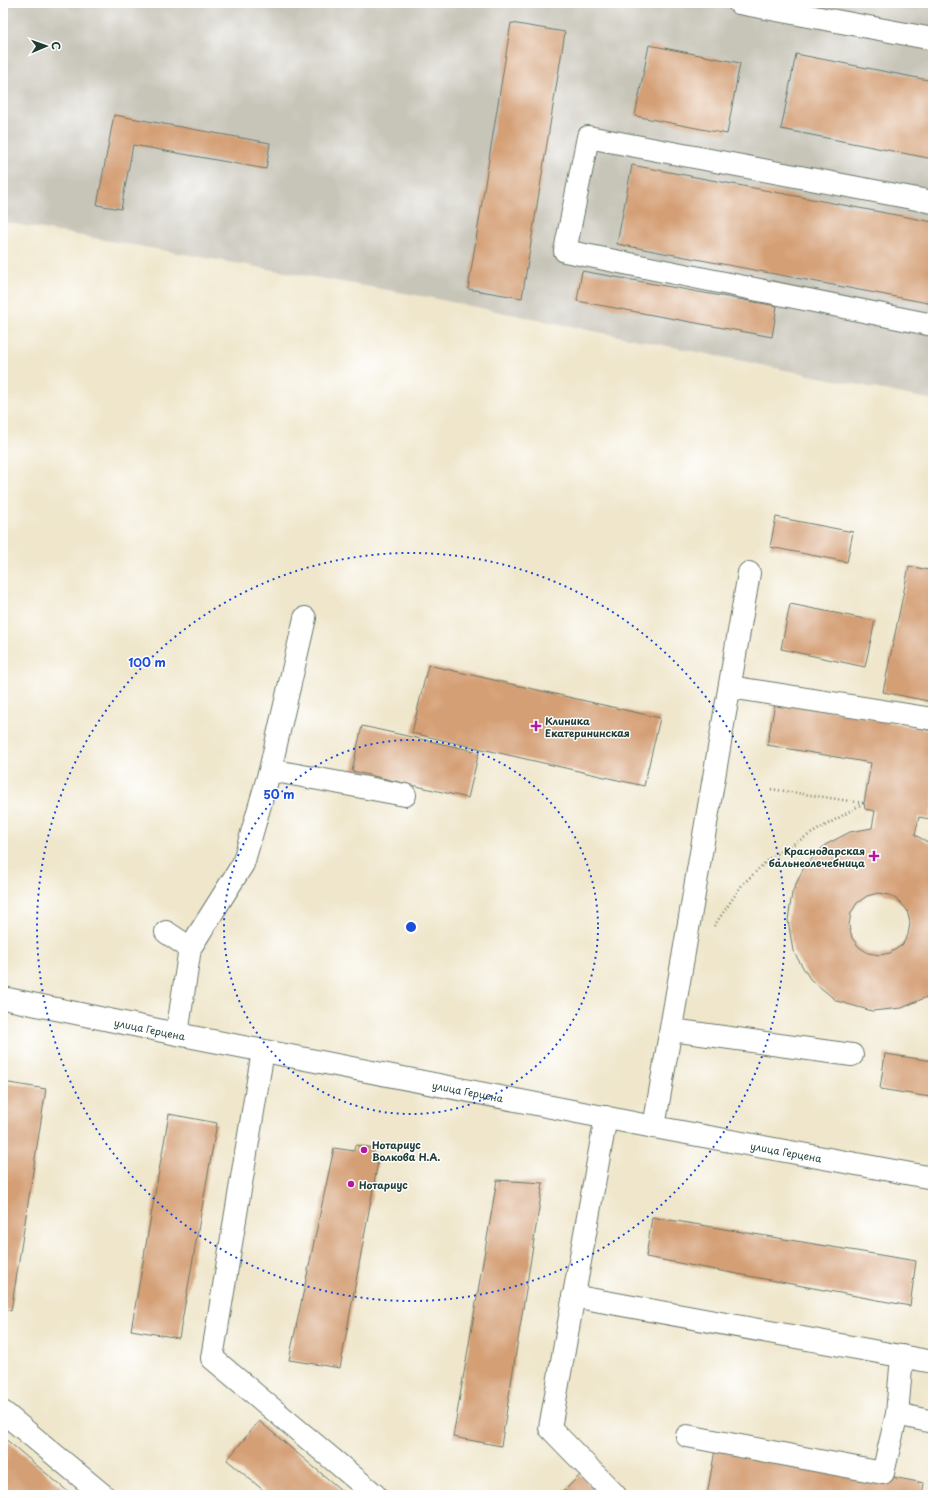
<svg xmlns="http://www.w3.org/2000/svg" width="936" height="1498" font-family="'Playpen Sans',sans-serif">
  <rect width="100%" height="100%" fill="#fff"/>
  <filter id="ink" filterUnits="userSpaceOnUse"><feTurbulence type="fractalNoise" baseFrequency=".025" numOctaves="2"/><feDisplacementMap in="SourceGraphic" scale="8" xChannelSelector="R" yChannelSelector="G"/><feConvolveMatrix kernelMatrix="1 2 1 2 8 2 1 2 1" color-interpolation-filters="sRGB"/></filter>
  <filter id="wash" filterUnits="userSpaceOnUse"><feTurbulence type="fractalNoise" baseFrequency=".012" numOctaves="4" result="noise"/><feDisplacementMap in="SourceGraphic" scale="16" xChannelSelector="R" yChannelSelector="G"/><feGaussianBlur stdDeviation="0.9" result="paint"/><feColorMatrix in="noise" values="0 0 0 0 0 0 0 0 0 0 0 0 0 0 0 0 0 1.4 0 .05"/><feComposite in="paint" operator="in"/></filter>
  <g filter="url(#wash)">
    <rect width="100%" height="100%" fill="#efe6cb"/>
    <path fill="#c7c4b8" d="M3 3H933V400L427 297 3 222Z"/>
    <g id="blocks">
      <path fill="#d49f74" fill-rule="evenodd" d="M511 23 565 32 522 298 468 289Z
        M649 45 740 63 727 134 635 116Z
        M796 54 933 81V159L781 129Z
        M114 115 270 143 266 169 133 145 121 209 97 205Z
        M632 165 933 222V304L617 244Z
        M582 271 777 306 772 337 577 301Z
        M776 517 853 532 847 562 770 547Z
        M909 566 933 571V702L883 692Z
        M790 604 875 621 865 667 781 649Z
        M428 665 660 718 644 786 412 733Z
        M776 699 933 731V802L930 819 919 817 915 835 933 845V993L931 995 902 1008 872 1011 837 1001 810 979 793 951 788 920 792 893 804 867 825 845 850 832 872 828 875 811 865 809 864 803 871 763 767 745ZM878 893 890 895 900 902 907 910 910 923 908 935 902 945 890 953 880 955 868 953 859 947 852 938 849 925 851 913 857 903 867 896Z
        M362 726 479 752 468 798 352 771Z
        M885 1054 933 1061 930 1097 880 1089Z
        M3 1082 46 1089 11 1311 3 1309Z
        M169 1114 217 1123 179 1338 131 1330Z
        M355 1145 374 1148 372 1155 379 1156 340 1368 289 1360 334 1148 354 1151Z
        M497 1180 543 1183 501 1446 453 1437Z
        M652 1217 916 1261 910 1306 646 1257Z
        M259 1421 347 1495H269L227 1460Z
        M3 1437 72 1495H3Z
        M716 1444 924 1483 922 1495H707Z
        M580 1475 600 1495H560Z"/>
    </g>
  </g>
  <g filter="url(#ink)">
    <use href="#blocks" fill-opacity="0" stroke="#687869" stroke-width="1"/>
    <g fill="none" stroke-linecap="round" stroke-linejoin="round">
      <g stroke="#687869" stroke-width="24">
        <path id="minor" d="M739 3 933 39
          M933 202 588 137 565 251 933 325
          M730 687 933 719
          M270 770 405 795
          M166 932 190 948 177 1034
          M190 948 243 864 270 770 305 618
          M672 1030 852 1055
          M263 1051 212 1358 375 1495
          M606 1117 550 1428 615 1495
          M654 1127 749 573
          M573 1296 933 1362
          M3 1412 103 1495
          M897 1414 933 1422
          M687 1436 883 1473 897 1414 902 1356"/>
      </g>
      <g stroke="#687869" stroke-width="24">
        <g id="major">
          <path id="s1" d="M3 998 177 1034 654 1127 933 1178"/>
        </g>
      </g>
      <path stroke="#687869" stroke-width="2.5" stroke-dasharray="1 3" stroke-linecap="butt" d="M771 789 863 803
        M714 926 742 885 771 857 864 803"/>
      <use href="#minor" stroke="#fff" stroke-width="22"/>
      <use href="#major" stroke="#fff" stroke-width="22"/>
    </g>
  </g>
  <g fill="none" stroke="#1d4ed8" stroke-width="2" stroke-dasharray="2 4">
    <circle cx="411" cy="927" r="187"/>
    <circle cx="411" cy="927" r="374"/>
  </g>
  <g fill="#b5179e" stroke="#fff" stroke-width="1.5">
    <path d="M534 720h4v4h4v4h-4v4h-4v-4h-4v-4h4z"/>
    <path d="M872 850h4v4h4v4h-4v4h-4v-4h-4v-4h4z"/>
    <circle cx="364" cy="1150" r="4"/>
    <circle cx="351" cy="1184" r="4"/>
  </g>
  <g text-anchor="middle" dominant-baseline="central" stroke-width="3" stroke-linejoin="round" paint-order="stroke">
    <g font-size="10" font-weight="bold" fill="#1f3d34" stroke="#fff" text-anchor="start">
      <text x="545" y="720">Клиника<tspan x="545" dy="12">Екатерининская</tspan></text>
      <text x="865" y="850" text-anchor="end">Краснодарская<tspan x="865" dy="12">бальнеолечебница</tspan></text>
      <text x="372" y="1144">Нотариус<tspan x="372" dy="12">Волкова Н.А.</tspan></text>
      <text x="359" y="1184">Нотариус</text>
    </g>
    <g font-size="10" fill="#1f3d34" stroke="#fff">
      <text stroke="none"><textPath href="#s1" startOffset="150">улица Герцена</textPath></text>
      <text stroke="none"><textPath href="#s1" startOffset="474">улица Герцена</textPath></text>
      <text stroke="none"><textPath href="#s1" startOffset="798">улица Герцена</textPath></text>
    </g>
  </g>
  <circle cx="411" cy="927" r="6" fill="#1d4ed8" stroke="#fff" stroke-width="2"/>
  <g font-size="12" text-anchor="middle" font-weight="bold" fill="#1d4ed8" stroke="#fff" stroke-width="3" stroke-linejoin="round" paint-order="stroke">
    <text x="147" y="667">100 m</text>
    <text x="279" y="799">50 m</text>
  </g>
  <rect width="936" height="1498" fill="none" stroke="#fff" stroke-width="16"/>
  <g transform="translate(46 46) rotate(88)" stroke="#ffffff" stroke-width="3" paint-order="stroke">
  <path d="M0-3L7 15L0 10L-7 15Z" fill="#1f3d34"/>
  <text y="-6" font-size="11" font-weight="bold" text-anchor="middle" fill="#1f3d34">С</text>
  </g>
</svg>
